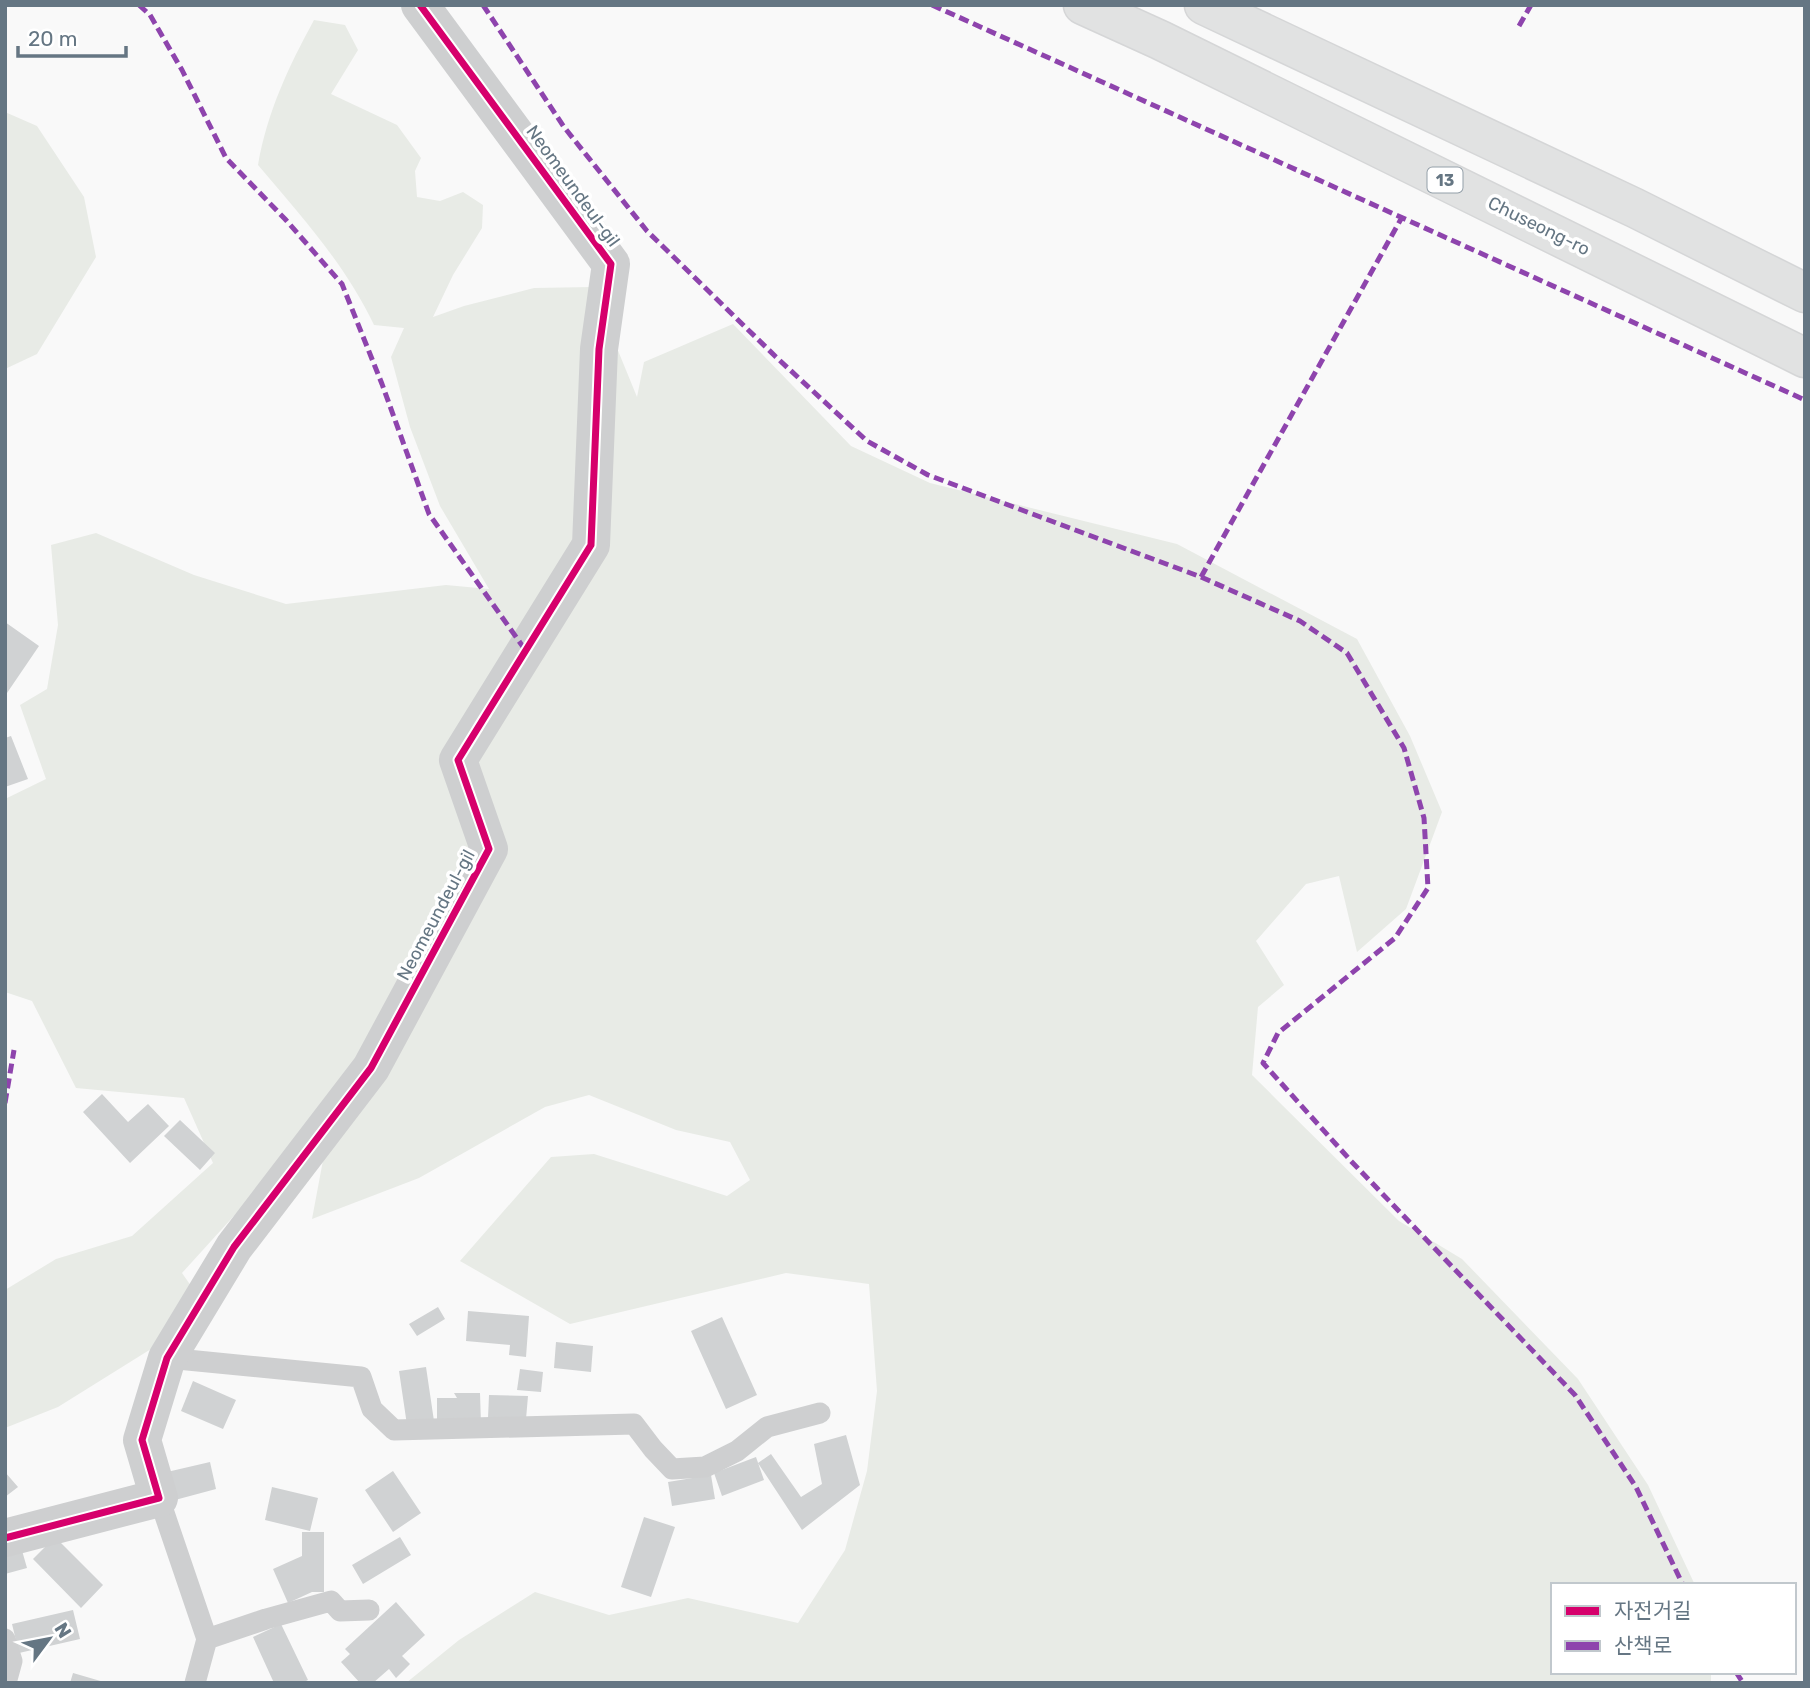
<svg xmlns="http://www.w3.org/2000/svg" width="1810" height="1688" font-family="Rubik,'Noto Sans KR',sans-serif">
  <rect width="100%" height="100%" fill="#f9f9f9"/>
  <path fill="#e8ebe6" d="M314 20 345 25 358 50 331 94 397 125 421 158 415 171 417 197 440 201 463 192 483 205 482 228 453 275 433 317 464 306 534 288 592 287 637 397 644 362 733 324 851 446 930 483 1177 544 1357 639 1410 736 1442 812 1406 909 1357 952 1339 876 1306 884 1256 941 1284 985 1258 1007 1252 1075 1399 1221 1462 1259 1578 1379 1648 1485 1695 1585H1553V1672H1711V1683H406L459 1640 535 1592 609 1615 688 1598 798 1623 845 1550 867 1471 877 1391 869 1284 786 1273 570 1324 460 1261 551 1157 594 1154 727 1196 750 1180 730 1142 676 1130 589 1095 545 1107 419 1178 312 1219 324 1155 251 1197 182 1273 196 1293 167 1339 58 1407 5 1428V1290L56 1259 132 1236 213 1163 184 1098 76 1088 32 1001 5 992V799L46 779 20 705 47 689 58 625 51 545 96 533 194 575 286 604 446 585 489 589 440 506 410 427 391 357 404 328 374 325C345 264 301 216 258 165 267 112 289 66 314 20Z
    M5 112 37 126 84 197 96 257 37 354 5 369Z"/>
  <path fill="#d0d2d3" d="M5 622 39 646 7 693 5 692Z
    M11 736 28 779 5 787V738Z
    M102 1094 128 1122 148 1104 169 1126 130 1163 83 1112Z
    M180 1120 215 1153 200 1170 164 1136Z
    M438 1307 445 1319 417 1336 409 1324Z
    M468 1311 529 1316 526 1357 509 1355 510 1345 466 1341Z
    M722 1317 757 1395 726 1409 691 1331Z
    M556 1342 593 1346 591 1372 554 1368Z
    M426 1367 434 1421 407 1425 399 1371Z
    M520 1369 543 1372 541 1392 517 1390Z
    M193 1381 236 1400 223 1429 181 1411Z
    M454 1393H480L481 1425H437V1398H457Z
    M489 1395 528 1396 526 1419 488 1418Z
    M846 1435 860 1485 802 1530 758 1463 771 1454 801 1497 822 1484 814 1444Z
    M756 1457 764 1480 722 1496 714 1473Z
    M210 1462 216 1489 175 1500 167 1472Z
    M393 1471 421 1513 393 1532 365 1490Z
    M5 1472 18 1487 5 1497Z
    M711 1475 715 1499 672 1506 668 1482Z
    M272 1487 318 1498 310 1531 265 1520Z
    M644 1517 675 1527 651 1597 621 1587Z
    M302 1532H324V1592H312L288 1603 273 1569 302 1556Z
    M55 1537 103 1585 81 1608 33 1559Z
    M400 1537 411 1555 363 1584 352 1565Z
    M21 1547 27 1568 5 1574V1551Z
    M396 1602 425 1635 402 1656 410 1664 396 1678 389 1669 373 1683H360L341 1662 350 1654 345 1649Z
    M73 1610 80 1639 19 1653 12 1624Z
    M281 1624 308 1680 302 1683H274L253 1637Z
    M73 1673 104 1682V1683H70Z"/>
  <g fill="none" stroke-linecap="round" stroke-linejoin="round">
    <g stroke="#d5d6d7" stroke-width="41">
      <path id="primary" d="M1083 5 1160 40 1805 358
        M1204 5 1635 208 1805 293"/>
    </g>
    <path stroke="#cecfd0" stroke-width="21" d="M167 1358 361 1377 372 1409 394 1430 634 1424 653 1449 672 1469 705 1467 737 1451 767 1427 820 1413
      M159 1498 207 1639 195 1683
      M5 1639 12 1661 6 1683
      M207 1639 266 1619 331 1601 340 1611 369 1610"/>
    <path stroke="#cecfd0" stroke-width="38" d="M5 1538 159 1498 142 1440 167 1358 234 1247 371 1068 489 849 458 760 591 545 599 349 611 264 420 5"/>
    <use href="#primary" stroke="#e1e2e2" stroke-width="38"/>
    <path stroke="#8e44ad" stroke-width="5" stroke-dasharray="10 5" stroke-linecap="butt" d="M139 5 150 15 182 70 226 158 285 219 342 284 382 384 429 514 526 651
      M483 5 564 127 647 231 776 357 867 441 928 475 1201 577 1401 219
      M932 5 1805 400
      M1519 26 1531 5
      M1201 577 1300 621 1347 653 1404 748 1424 818 1428 888 1395 938 1278 1033 1263 1063 1351 1161 1575 1395 1636 1487 1683 1585
      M5 1103 14 1050
      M1736 1672 1743 1683"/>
    <g stroke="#fff" stroke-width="11">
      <path id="cycleway" d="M5 1538 159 1498 142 1440 167 1358 234 1247 371 1068 489 849 458 760 591 545 599 349 611 264 420 5"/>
    </g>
    <use href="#cycleway" stroke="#d6006c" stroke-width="7"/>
  </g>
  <g text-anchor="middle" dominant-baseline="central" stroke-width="7" stroke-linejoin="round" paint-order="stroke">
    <rect fill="#fff" stroke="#939fa8" stroke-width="2" x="1427.5" y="167.5" width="35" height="25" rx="5"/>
    <g font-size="16" font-weight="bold" fill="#657683">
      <text x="1445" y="180">13</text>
    </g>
    <g font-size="18" fill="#657683" stroke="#fff">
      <text transform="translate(573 186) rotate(54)">Neomeundeul-gil</text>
      <text transform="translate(1539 226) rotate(26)">Chuseong-ro</text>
      <text transform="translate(436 915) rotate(-62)">Neomeundeul-gil</text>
    </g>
  </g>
  <rect width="1810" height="1688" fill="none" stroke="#657683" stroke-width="14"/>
  <rect x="1551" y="1583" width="245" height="91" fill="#ffffff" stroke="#c1c8cd" stroke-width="2"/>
  <rect x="1565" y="1606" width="35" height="10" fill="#d6006c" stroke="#c1c8cd" stroke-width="2"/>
  <text x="1614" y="1618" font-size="21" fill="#657683">자전거길</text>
  <rect x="1565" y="1641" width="35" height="10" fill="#8e44ad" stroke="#c1c8cd" stroke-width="2"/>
  <text x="1614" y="1653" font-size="21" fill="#657683">산책로</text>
  <g transform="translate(49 1639) rotate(58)" stroke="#ffffff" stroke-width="5" paint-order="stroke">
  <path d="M0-5L12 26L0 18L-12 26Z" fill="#657683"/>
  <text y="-10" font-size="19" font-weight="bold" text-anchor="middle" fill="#657683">N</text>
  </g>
  <path d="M18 46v10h108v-10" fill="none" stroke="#657683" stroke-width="3.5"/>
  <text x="28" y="46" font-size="21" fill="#657683" stroke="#ffffff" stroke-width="5" paint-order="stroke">20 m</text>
</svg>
